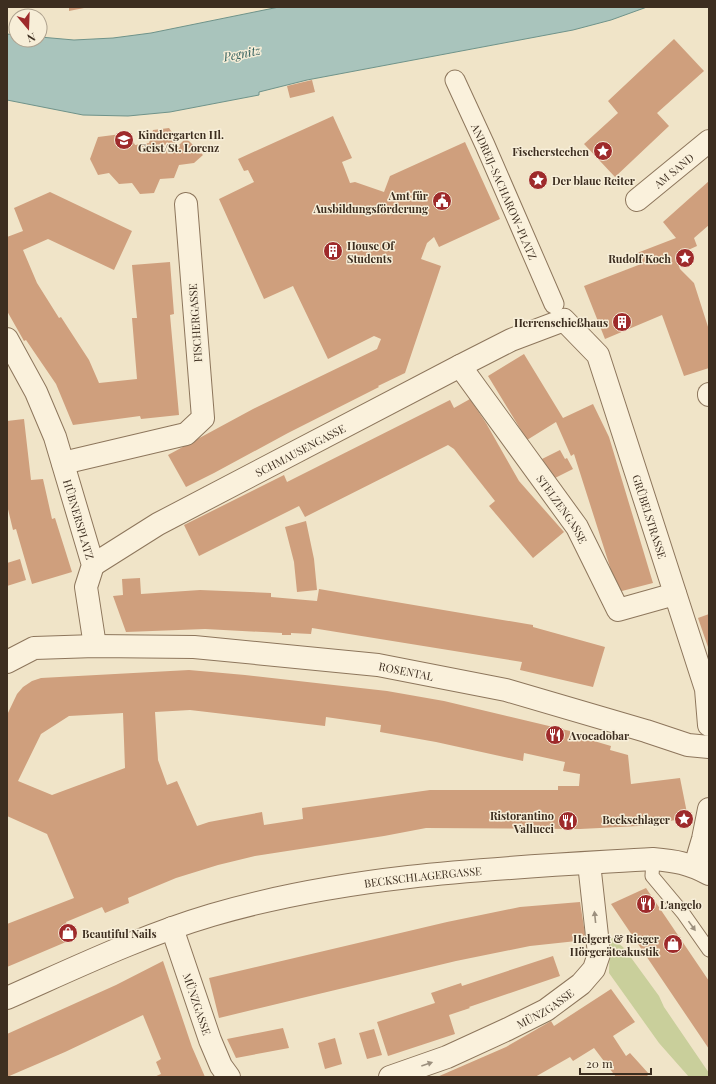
<svg xmlns="http://www.w3.org/2000/svg" width="716" height="1084" font-family="'Playfair Display',serif">
  <rect width="100%" height="100%" fill="#f0e4c8"/>
  <path fill="#c9cf9b" d="M610 936 624 948 659 996 664 1007 709 1073V1077H689L659 1043 609 973Z"/>
  <path fill="#a9c4bc" stroke="#6f938a" d="M279 7H647L611 20 573 30 307 80 259 92V95L170 112 128 116 83 115 7 100V34L16 35V40H40V37L74 40 113 38 151 33Z"/>
  <path fill="#cf9f7d" fill-rule="evenodd" d="M69 7H84V8L69 11Z
    M674 39 704 71 657 113 669 126 615 177 584 144 618 113 608 101Z
    M312 80 315 92 290 98 287 86Z
    M333 116 352 158 342 162 350 183 355 182 384 192 390 176 465 142 500 219 439 247 434 237 427 243 421 259 441 266 405 373 378 386 379 387 288 433 214 473 186 487 168 455 253 409 377 349 381 339 374 336 328 359 293 286 264 299 219 199 254 182 248 170 244 171 238 159Z
    M169 128 176 138 174 150 186 138 203 155 194 163 179 165 174 178 160 179 154 193 140 194 132 183 119 184 109 173 98 175 90 159 98 137 129 133 135 145 149 143 153 130Z
    M709 181V225L694 238 697 246 675 256 680 269 694 283 709 330V368L684 376 662 315 605 339 584 286 641 264 637 253 676 238 663 222Z
    M50 192 132 231 114 270 48 239 23 250 37 283 59 318 61 317 89 360 99 383 137 379 132 318H137L132 265 170 262 174 314 170 315 179 415 141 419 140 416 73 425 56 384 26 340 24 341 7 311V237L23 231 14 208Z
    M524 354 563 418 593 404 609 437 653 583 618 592 574 454 571 456 556 422 527 440 488 376Z
    M470 399 486 423 519 481 564 532 533 558 489 506 495 501 454 449 448 445 305 517 299 506 199 556 184 525 284 475 287 482 450 400 454 408Z
    M24 419 31 480 43 479 52 519 55 518 72 572 32 584 16 529 13 530 7 505V421Z
    M560 450 565 459 567 458 573 469 555 478 542 459Z
    M306 521 314 559 317 590 297 592 294 562 285 527Z
    M20 559 26 580 7 586V563Z
    M140 578 141 594 200 590 271 593V597L317 601 319 589 533 625V627L605 647 593 687 520 670 522 662 312 628 311 634 291 633V635H282V633L205 629 126 632 113 596 123 595 122 579Z
    M709 614V650L698 618Z
    M189 670 245 675 387 691 444 701 570 731V734L611 746 610 750 628 755 631 784 680 778 688 818 639 826 580 829 426 828 384 836 255 856 218 865 176 878 128 898 129 903 105 913 102 907 66 922 73 939 7 967V924L74 898 47 834 7 816V715L17 694 23 687 32 681 41 678ZM190 710 325 726 326 717 381 725 380 732 436 742 523 761 524 753 565 762 563 771 580 774 579 786H558V790H430L302 808 303 819 264 825 262 812 209 822 197 826 177 781 167 785 158 760 155 712ZM123 713 125 768 52 795 18 781 41 734 69 716Z
    M646 888 709 981V1049L611 904Z
    M580 902 586 940 530 946 456 961 219 1018 209 978 447 922 520 907Z
    M553 956 560 976 469 1007 470 1008 449 1015 455 1034 388 1056 377 1022 435 1003 431 993 461 983 462 986Z
    M163 961 192 1047 205 1077H154L161 1074 156 1062 161 1059 143 1015 65 1052 7 1077V1034L116 985Z
    M611 989 635 1022 613 1036 626 1056 630 1053 649 1074 646 1077H616L594 1048 573 1061 570 1057 535 1077H437L506 1047 551 1021 554 1026Z
    M283 1028 289 1048 236 1058 227 1039Z
    M374 1029 382 1055 367 1059 359 1033Z
    M335 1038 342 1064 325 1069 318 1043Z"/>
  <g fill="none" stroke-linecap="round" stroke-linejoin="round">
    <g stroke="#8d765c" stroke-width="15">
      <path id="service" d="M653 859 652 876 683 913 709 950"/>
    </g>
    <g stroke="#8d765c" stroke-width="21">
      <g id="pedestrian">
        <path id="s1" d="M455 80 485 145 554 304"/>
      </g>
    </g>
    <g stroke="#8d765c" stroke-width="24">
      <g id="minor">
        <path id="s2" d="M637 200 709 141"/>
        <path id="s3" d="M7 339 36 392 55 437 93 565 86 587 95 646"/>
        <path id="s4" d="M460 366 577 527 618 610 675 594"/>
        <path d="M709 394V395"/>
        <path d="M63 463 186 434 203 418 186 204"/>
        <path id="s5" d="M93 565 158 524 460 366 511 340 564 320 598 355 706 689 709 725"/>
        <path id="s6" d="M7 662 34 648 95 646 194 647 378 665 506 690 646 731 688 745 709 747"/>
        <path d="M695 866 703 839 709 809"/>
        <path id="s7" d="M172 928 210 1040 221 1066 229 1077"/>
        <path id="s8" d="M390 1077 447 1057 508 1029 546 1010 581 984 594 969 599 954 589 863"/>
      </g>
    </g>
    <g stroke="#8d765c" stroke-width="24">
      <g id="tertiary">
        <path id="s9" d="M7 998C75 968 141 936 212 915 355 873 505 868 653 859 676 861 688 863 709 874"/>
      </g>
    </g>
    <use href="#service" stroke="#faf1dc" stroke-width="13"/>
    <use href="#pedestrian" stroke="#faf1dc" stroke-width="19"/>
    <use href="#minor" stroke="#faf1dc" stroke-width="22"/>
    <use href="#tertiary" stroke="#faf1dc" stroke-width="22"/>
  </g>
  <defs><path id="oneway-solid" d="M-6-.8H1V-3.2L6.5 0L1 3.2V.8H-6Z"/></defs>
  <g fill="#9c907e">
    <use href="#oneway-solid" transform="translate(595 917) rotate(-96)"/>
    <use href="#oneway-solid" transform="translate(692 926) rotate(54)"/>
    <use href="#oneway-solid" transform="translate(427 1064) rotate(-19)"/>
  </g>
  <defs>
    <g id="school-disc" transform="scale(1)"><circle r="9.5" fill="#9e2a2b" stroke="#f7eed8"/><path d="M0-5L7-2L0 1L-7-2ZM-4 1L0 2.5L4 1V4Q0 6-4 4Z" fill="#fff"/></g>
    <g id="sight-disc" transform="scale(1)"><circle r="9.5" fill="#9e2a2b" stroke="#f7eed8"/><path d="M0-6L1.8-2.2L6-1.7L2.9 1.2L3.7 5.4L0 3.3L-3.7 5.4L-2.9 1.2L-6-1.7L-1.8-2.2Z" fill="#fff"/></g>
    <g id="civic-disc" transform="scale(1)"><circle r="9.5" fill="#9e2a2b" stroke="#f7eed8"/><path d="M-.6-6.5H3V-4.5H.6V-3L4-1V1h2V6H-6V1h2V-1L-.6-3ZM-1.2 2.5V6h2.4V2.5Z" fill="#fff"/></g>
    <g id="building-disc" transform="scale(1)"><circle r="9.5" fill="#9e2a2b" stroke="#f7eed8"/><path d="M-4-6H4V6H1V3H-1V6H-4ZM-2.5-4.3h1.7v1.8h-1.7ZM.8-4.3h1.7v1.8H.8ZM-2.5-1h1.7V.8h-1.7ZM.8-1h1.7V.8H.8Z" fill="#fff"/></g>
    <g id="restaurant-disc" transform="scale(1)"><circle r="9.5" fill="#9e2a2b" stroke="#f7eed8"/><path d="M-5-6h1v4h1v-4h1v4h1v-4h1v5L-1.5 .5V6h-2V.5L-5-1ZM5-6V6H3V1.5H1.5Q1.5-4 5-6Z" fill="#fff"/></g>
    <g id="shop-disc" transform="scale(1)"><circle r="9.5" fill="#9e2a2b" stroke="#f7eed8"/><path d="M-5-2.5h2.3a2.7 3.5 0 0 1 5.4 0H5L5.5 6h-11ZM-1.5-2.5h3a1.5 2.3 0 0 0-3 0Z" fill="#fff"/></g>
  </defs>
  <g fill-rule="evenodd">
    <use href="#school-disc" x="124" y="140"/>
    <use href="#sight-disc" x="603" y="151"/>
    <use href="#sight-disc" x="538" y="180"/>
    <use href="#civic-disc" x="442" y="201"/>
    <use href="#building-disc" x="333" y="251"/>
    <use href="#sight-disc" x="685" y="258"/>
    <use href="#building-disc" x="622" y="322"/>
    <use href="#restaurant-disc" x="555" y="735"/>
    <use href="#sight-disc" x="684" y="819"/>
    <use href="#restaurant-disc" x="568" y="821"/>
    <use href="#restaurant-disc" x="646" y="904"/>
    <use href="#shop-disc" x="68" y="933"/>
    <use href="#shop-disc" x="673" y="944"/>
  </g>
  <g text-anchor="middle" dominant-baseline="central" stroke-width="3" stroke-linejoin="round" paint-order="stroke">
    <g font-size="11" font-weight="bold" fill="#3d2e20" stroke="#f7eed8" text-anchor="end">
      <text x="138" y="134" text-anchor="start">Kindergarten Hl.<tspan x="138" dy="13">Geist/St. Lorenz</tspan></text>
      <text x="589" y="151">Fischerstechen</text>
      <text x="552" y="180" text-anchor="start">Der blaue Reiter</text>
      <text x="428" y="195">Amt für<tspan x="428" dy="13">Ausbildungsförderung</tspan></text>
      <text x="347" y="245" text-anchor="start">House Of<tspan x="347" dy="13">Students</tspan></text>
      <text x="671" y="258">Rudolf Koch</text>
      <text x="608" y="322">Herrenschießhaus</text>
      <text x="569" y="735" text-anchor="start">Avocadobar</text>
      <text x="554" y="815">Ristorantino<tspan x="554" dy="13">Vallucci</tspan></text>
      <text x="670" y="819">Beckschlager</text>
      <text x="660" y="904" text-anchor="start">L'angelo</text>
      <text x="82" y="933" text-anchor="start">Beautiful Nails</text>
      <text x="659" y="938">Helgert &amp; Rieger<tspan x="659" dy="13">Hörgeräteakustik</tspan></text>
    </g>
    <g font-size="11" fill="#3d2e20" stroke="#f7eed8">
      <text stroke="none"><textPath href="#s2" startOffset="47">AM SAND</textPath></text>
      <text stroke="none"><textPath href="#s1" startOffset="122">ANDREIJ-SACHAROW-PLATZ</textPath></text>
      <text transform="translate(195 323) rotate(-94)">FISCHERGASSE</text>
      <text stroke="none"><textPath href="#s5" startOffset="237">SCHMAUSENGASSE</textPath></text>
      <text stroke="none"><textPath href="#s4" startOffset="176">STELZENGASSE</textPath></text>
      <text stroke="none"><textPath href="#s5" startOffset="750">GRÜBELSTRASSE</textPath></text>
      <text stroke="none"><textPath href="#s3" startOffset="195">HÜBNERSPLATZ</textPath></text>
      <text stroke="none"><textPath href="#s6" startOffset="404">ROSENTAL</textPath></text>
      <text stroke="none"><textPath href="#s9" startOffset="436">BECKSCHLAGERGASSE</textPath></text>
      <text stroke="none"><textPath href="#s7" startOffset="80">MÜNZGASSE</textPath></text>
      <text stroke="none"><textPath href="#s8" startOffset="170">MÜNZGASSE</textPath></text>
    </g>
    <g font-size="12" font-style="italic" fill="#2f5d5a" stroke="#f7eed8">
      <text transform="translate(242 53) rotate(-11)">Pegnitz</text>
    </g>
  </g>
  <rect width="716" height="1084" fill="none" stroke="#3d2e20" stroke-width="16"/>
  <g transform="translate(28 28) rotate(161)"><circle r="19" fill="#f7eed8" stroke="#ada18e"/>
  <path d="M0-3L7 15L0 10L-7 15Z" fill="#9e2a2b"/>
  <text y="-6" font-size="11" font-weight="bold" text-anchor="middle" fill="#3d2e20">N</text>
  </g>
  <path d="M580 1068v6h71v-6" fill="none" stroke="#3d2e20" stroke-width="2"/>
  <text x="586" y="1068" font-size="12" fill="#3d2e20" stroke="#f7eed8" stroke-width="3" paint-order="stroke">20 m</text>
</svg>
